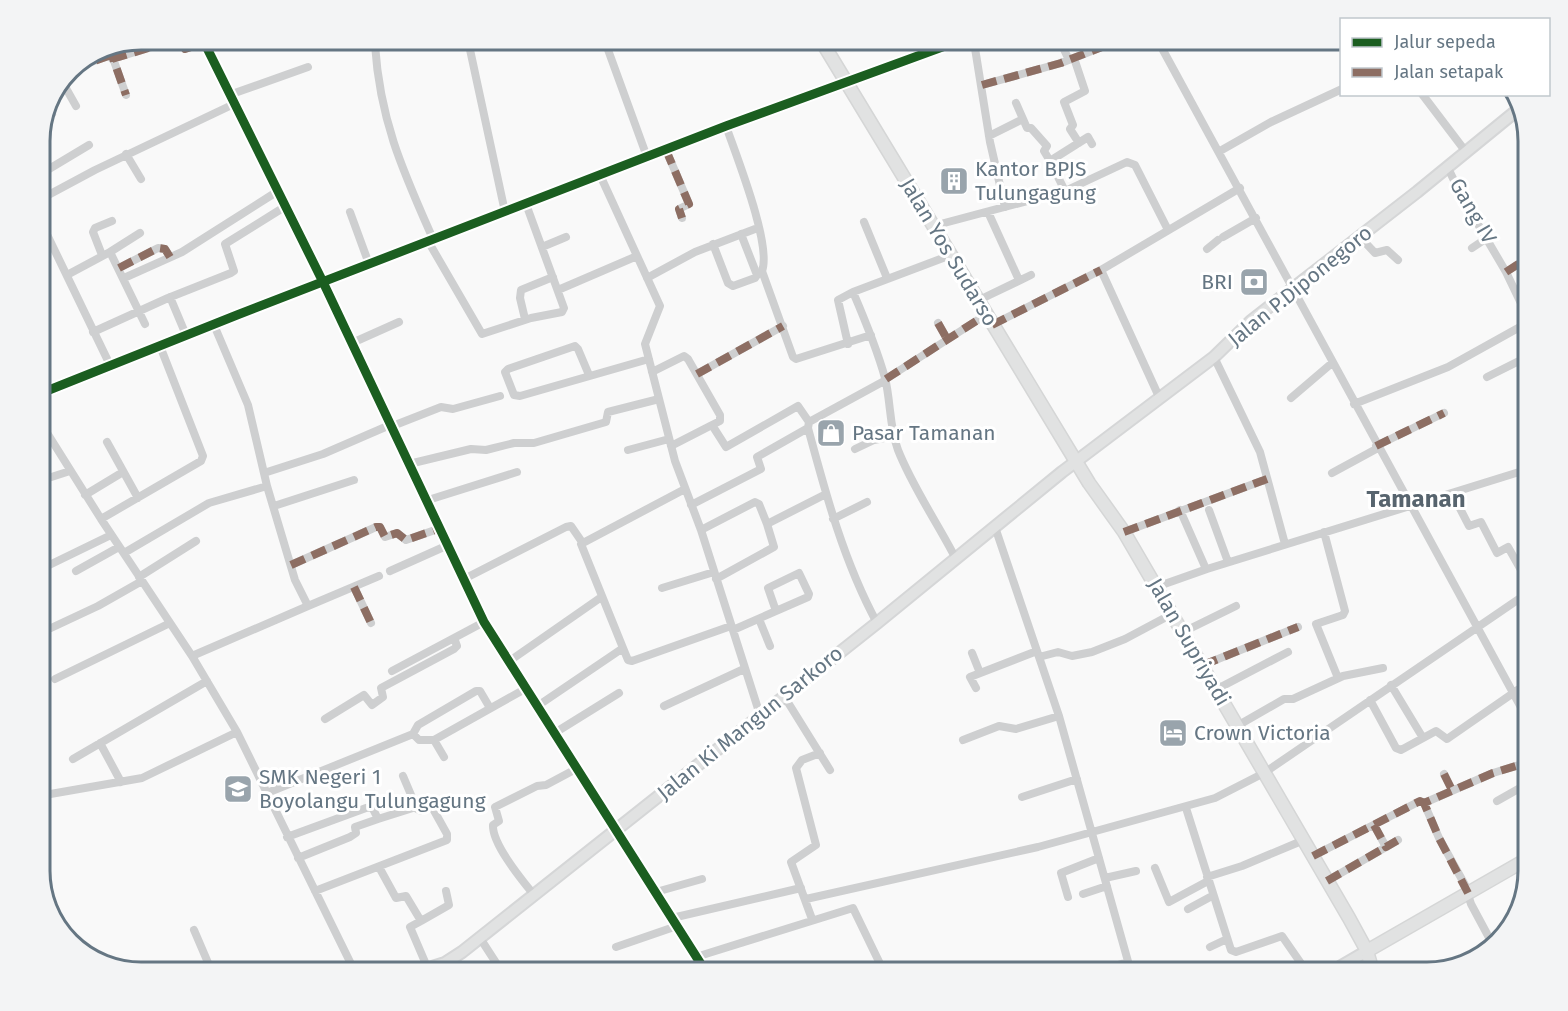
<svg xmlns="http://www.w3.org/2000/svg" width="1568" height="1011" font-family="'Fira Sans',sans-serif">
  <rect width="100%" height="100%" fill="#f9f9f9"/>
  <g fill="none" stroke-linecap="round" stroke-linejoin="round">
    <g stroke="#d5d6d7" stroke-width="14">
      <path id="major" d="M416 972 445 963 462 952 877 623 1062 472 1214 357 1251 321 1417 192 1521 107
        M1331 972 1367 951"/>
    </g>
    <g stroke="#d5d6d6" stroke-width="15">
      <path id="highway" d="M822 42 1089 483 1124 532 1349 918 1367 951 1373 972
        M1367 951 1529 858"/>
    </g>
    <path stroke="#cecfd0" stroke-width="8" d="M1060 41 1069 60
      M1158 41 1529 722
      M974 42 990 142 1005 207
      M609 44 607 47 647 157
      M375 45C380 121 403 171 433 239
      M469 45 505 212
      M183 46 185 49 194 46
      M206 46 323 282 484 622 706 972
      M109 47 126 95
      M1074 58 1085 91 1064 102 1073 125 1070 129 1079 143
      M112 59 155 46
      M74 68 111 55
      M63 83 76 106
      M982 85 1061 63 1117 41
      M1422 94 1466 152
      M229 95 308 67
      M1016 103 1027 128H1031L1047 146 1044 151 1050 161
      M50 111 52 114
      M726 126C736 155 772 245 762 271L793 357 796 359 871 335
      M989 136 1023 119
      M666 150 689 204 679 209 682 218
      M1220 151 1271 122 1342 89
      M126 154 141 179
      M1448 168 1462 197 1506 272 1529 320
      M39 175 89 145
      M600 175 660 306 645 344 675 461 701 530 760 715
      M1065 191 1050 161 1088 137 1092 144
      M39 200 95 170 234 104
      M350 212 369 264
      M988 212 1019 280
      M39 218 110 365
      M864 222 887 278
      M933 226 1065 191 1127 162 1135 165 1168 230
      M1223 237 1256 218
      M1360 237 1375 253 1387 250 1398 260
      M428 241 482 334 531 318 562 312 564 308 526 204
      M713 244 728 283 733 286 755 278 757 275 741 234
      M542 247 566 237
      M1472 248 1487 238
      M1207 249 1218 240
      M110 252 140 233
      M102 255 93 232 95 228 112 221
      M951 255 853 292C865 320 877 349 885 378 891 402 889 426 898 450 913 488 937 522 956 559
      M119 268 158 248 165 249 170 257
      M1101 270 1160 399
      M1506 272 1529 257
      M67 275 110 252 145 324
      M124 278 182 252 278 191
      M647 278 695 252 755 229
      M558 290 637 256
      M170 297 186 335
      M979 300 1031 275
      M525 319 520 298 521 290 553 277
      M938 323 947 339
      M992 325 1101 270 1240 188
      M93 332 168 298 231 273 234 271 225 244 286 206
      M352 343 399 322
      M848 344 838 300 853 292
      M1214 357 1260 452 1285 544
      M652 372 684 356 688 359 720 415V421L712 425
      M697 374 783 326
      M589 375 578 349 575 346 508 369 505 372 514 395 520 396 649 359
      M1487 377 1529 356
      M886 379 987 314
      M39 394 237 315 726 126 956 42
      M1291 398 1332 363
      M1354 404 1448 367 1529 322
      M39 420 101 519 192 656 237 732 355 972
      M390 427 441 407 453 409 500 396
      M107 442 138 498
      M671 446 712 425 726 447 798 406 809 422
      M1376 446 1444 413
      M855 449 874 440 894 436
      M628 450 669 439
      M409 464 471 449 486 450 514 443H534L606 422 608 412 659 399
      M264 473 323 454 390 425
      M1332 473 1378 448
      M39 481 70 471
      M1452 493 1469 526 1481 522 1497 553 1508 547 1529 584
      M85 495 123 472
      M425 501 517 472
      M691 505 761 469 757 457 808 428
      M274 506 354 480
      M1180 510 1206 569
      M1209 510 1228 562
      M101 519 201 461 203 456 160 346
      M833 519 867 502
      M995 527 1059 716 1131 972
      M701 530 755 502 759 504 767 524
      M1124 532 1267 479
      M1324 532 1345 611 1343 615 1316 624 1338 678
      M124 553 209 503 267 486
      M1516 561 1529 553
      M291 565 376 527H380L385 537 397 533 406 540 438 529
      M39 570 111 535
      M76 571 119 547
      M390 571 446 546
      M139 577 196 541
      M716 579 774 547 767 524 826 494
      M462 580 566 527 571 526 582 542
      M354 587 371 623
      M1156 587 1207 569 1529 469
      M662 588 714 572
      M308 606 379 576
      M759 619 770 646
      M877 623C844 562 826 495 808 428L809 422 886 380
      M39 630 51 628 98 606 142 581
      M733 630 808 597 809 594 799 573 768 588 776 611
      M1183 632 1236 606
      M623 648 581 544 685 489
      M972 653 980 673
      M192 656 308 606 295 580 267 486 248 405 214 325
      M1039 657 1058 652 1072 656 1092 652 1125 639 1172 614
      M508 662 600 598
      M1203 665 1298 627
      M392 671 484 622
      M55 679 170 623
      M1391 685 1423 738
      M976 688 970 677 1037 651
      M1217 689 1288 652
      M784 696 830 770
      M1370 700 1396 748 1401 750 1436 731 1447 739 1529 682
      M664 706 744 669
      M536 707 623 648 628 660 632 661 731 626
      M325 719 364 695 372 705 383 697 381 688 454 649 457 646 454 638
      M1237 726 1284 699H1293L1343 676 1383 668
      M413 734 419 740H434L525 689
      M553 734 619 693
      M434 740 444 757
      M963 740 999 726 1016 729 1059 716
      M100 743 121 782
      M73 759 207 681
      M1444 774 1452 790
      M267 793 413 734 418 725 476 691H480L490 708
      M39 796 142 778 237 732
      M1022 797 1077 779
      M1497 801 1529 783
      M1186 808 1231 950 1236 952 1282 936 1307 972
      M1374 825 1386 847 1398 840
      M287 837 366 808 372 807 378 819 416 807
      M1313 856 1420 801 1424 803
      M298 858 350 837 356 833 355 827 378 819
      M379 867 396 898 406 896 421 921 449 905 446 891
      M1155 868 1169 902 1208 881
      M1207 877 1242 866 1304 840
      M1105 878 1136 871
      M1327 881 1386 847
      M315 891 447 840V834L432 807 421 811 417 809 403 776
      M656 892 702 879
      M1083 894 1107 886
      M534 895C522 880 492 844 493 825L499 821 495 807 537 786 546 785 576 769
      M1068 897 1061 873 1099 858
      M806 899 1038 847 1215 798 1264 773 1529 592
      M1188 909 1212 896
      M672 918 801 888
      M812 919 791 862 816 845 796 768 802 760 820 753
      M421 921 410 927 428 969
      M194 930 212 972
      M480 938 502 972
      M1493 945 1471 904 1465 885 1439 838 1424 803 1493 773 1529 762
      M616 947 677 926
      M1210 947 1227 939
      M696 957 853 908 884 972
      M1094 972 1128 962"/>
    <use href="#major" stroke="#e1e2e2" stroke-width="10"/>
    <use href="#highway" stroke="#e1e2e2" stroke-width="12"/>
    <path stroke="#8d6e63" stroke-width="8" stroke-dasharray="15 8" stroke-linecap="butt" d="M183 46 185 49 194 46
      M109 47 126 95
      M112 59 155 46
      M74 68 111 55
      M982 85 1061 63 1117 41
      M666 150 689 204 679 209 682 218
      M119 268 158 248 165 249 170 257
      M1506 272 1529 257
      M938 323 947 339
      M992 325 1101 270
      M697 374 783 326
      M886 379 987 314
      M1376 446 1444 413
      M1124 532 1267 479
      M291 565 376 527H380L385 537 397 533 406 540 438 529
      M354 587 371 623
      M1203 665 1298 627
      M1444 774 1452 790
      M1374 825 1386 847 1398 840
      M1313 856 1420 801 1424 803
      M1327 881 1386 847
      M1468 893 1439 838 1424 803 1493 773 1529 762"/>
    <g stroke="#fff" stroke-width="13">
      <path id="cycleway" d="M206 46 323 282 484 622 706 972
        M39 394 237 315 726 126 956 42"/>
    </g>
    <use href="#cycleway" stroke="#1b5e20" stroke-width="9"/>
  </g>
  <defs>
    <g id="building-square" transform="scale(1.5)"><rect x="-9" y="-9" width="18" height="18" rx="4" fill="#99a4ac" stroke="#fff"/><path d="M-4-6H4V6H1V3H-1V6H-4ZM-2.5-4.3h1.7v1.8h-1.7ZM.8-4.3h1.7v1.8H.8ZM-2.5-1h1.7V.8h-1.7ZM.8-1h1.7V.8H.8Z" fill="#fff"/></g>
    <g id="bank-square" transform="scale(1.5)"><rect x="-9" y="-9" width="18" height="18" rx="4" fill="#99a4ac" stroke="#fff"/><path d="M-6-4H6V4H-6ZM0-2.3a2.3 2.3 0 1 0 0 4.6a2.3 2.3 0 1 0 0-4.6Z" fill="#fff"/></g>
    <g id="shop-square" transform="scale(1.5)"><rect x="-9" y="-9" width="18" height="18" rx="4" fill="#99a4ac" stroke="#fff"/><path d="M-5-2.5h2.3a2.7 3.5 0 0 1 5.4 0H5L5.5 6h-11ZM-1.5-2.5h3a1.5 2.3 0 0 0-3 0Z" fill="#fff"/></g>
    <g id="hotel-square" transform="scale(1.5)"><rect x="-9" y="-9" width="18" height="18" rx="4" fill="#99a4ac" stroke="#fff"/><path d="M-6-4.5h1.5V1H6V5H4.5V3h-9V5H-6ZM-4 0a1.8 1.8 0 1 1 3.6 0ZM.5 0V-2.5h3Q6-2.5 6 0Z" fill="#fff"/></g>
    <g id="school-square" transform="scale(1.5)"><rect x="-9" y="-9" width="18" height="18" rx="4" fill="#99a4ac" stroke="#fff"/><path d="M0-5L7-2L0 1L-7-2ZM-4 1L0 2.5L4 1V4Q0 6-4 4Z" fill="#fff"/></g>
  </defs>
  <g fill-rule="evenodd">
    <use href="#building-square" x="954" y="181"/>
    <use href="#bank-square" x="1254" y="282"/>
    <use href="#shop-square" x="831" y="433"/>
    <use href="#hotel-square" x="1173" y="733"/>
    <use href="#school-square" x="238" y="789"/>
  </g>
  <g text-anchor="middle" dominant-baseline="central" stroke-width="6" stroke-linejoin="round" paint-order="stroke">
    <g font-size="21" fill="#657683" stroke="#fff" text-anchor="start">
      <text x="975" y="169">Kantor BPJS<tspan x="975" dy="24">Tulungagung</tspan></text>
      <text x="1233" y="282" text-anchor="end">BRI</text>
      <text x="852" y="433">Pasar Tamanan</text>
      <text x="1194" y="733">Crown Victoria</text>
      <text x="259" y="777">SMK Negeri 1<tspan x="259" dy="24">Boyolangu Tulungagung</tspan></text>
    </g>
    <g font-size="21" fill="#657683" stroke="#fff">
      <text transform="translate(1473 211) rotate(60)">Gang IV</text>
      <text transform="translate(949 252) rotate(59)">Jalan Yos Sudarso</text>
      <text transform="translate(1300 286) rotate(-39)">Jalan P.Diponegoro</text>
      <text transform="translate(1189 642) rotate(60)">Jalan Supriyadi</text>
      <text transform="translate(750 723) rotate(-39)">Jalan Ki Mangun Sarkoro</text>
    </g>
    <g font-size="24" font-weight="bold" fill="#57646e" stroke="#fff">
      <text x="1416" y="499">Tamanan</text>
    </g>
  </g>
  <path d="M0 0H1568V1011H0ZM141 50H1427A91 91 0 0 1 1518 141V871A91 91 0 0 1 1427 962H141A91 91 0 0 1 50 871V141A91 91 0 0 1 141 50Z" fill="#f3f4f5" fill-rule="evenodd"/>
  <path fill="none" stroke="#657683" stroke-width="3" d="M141 50H1427A91 91 0 0 1 1518 141V871A91 91 0 0 1 1427 962H141A91 91 0 0 1 50 871V141A91 91 0 0 1 141 50Z"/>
  <rect x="1340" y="18" width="210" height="78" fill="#ffffff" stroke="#c1c8cd" stroke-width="1.5"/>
  <rect x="1352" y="38" width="30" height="9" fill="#1b5e20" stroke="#c1c8cd" stroke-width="1.5"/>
  <text x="1394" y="48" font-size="18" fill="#657683">Jalur sepeda</text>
  <rect x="1352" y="68" width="30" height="9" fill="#8d6e63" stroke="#c1c8cd" stroke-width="1.5"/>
  <text x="1394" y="78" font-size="18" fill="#657683">Jalan setapak</text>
</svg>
